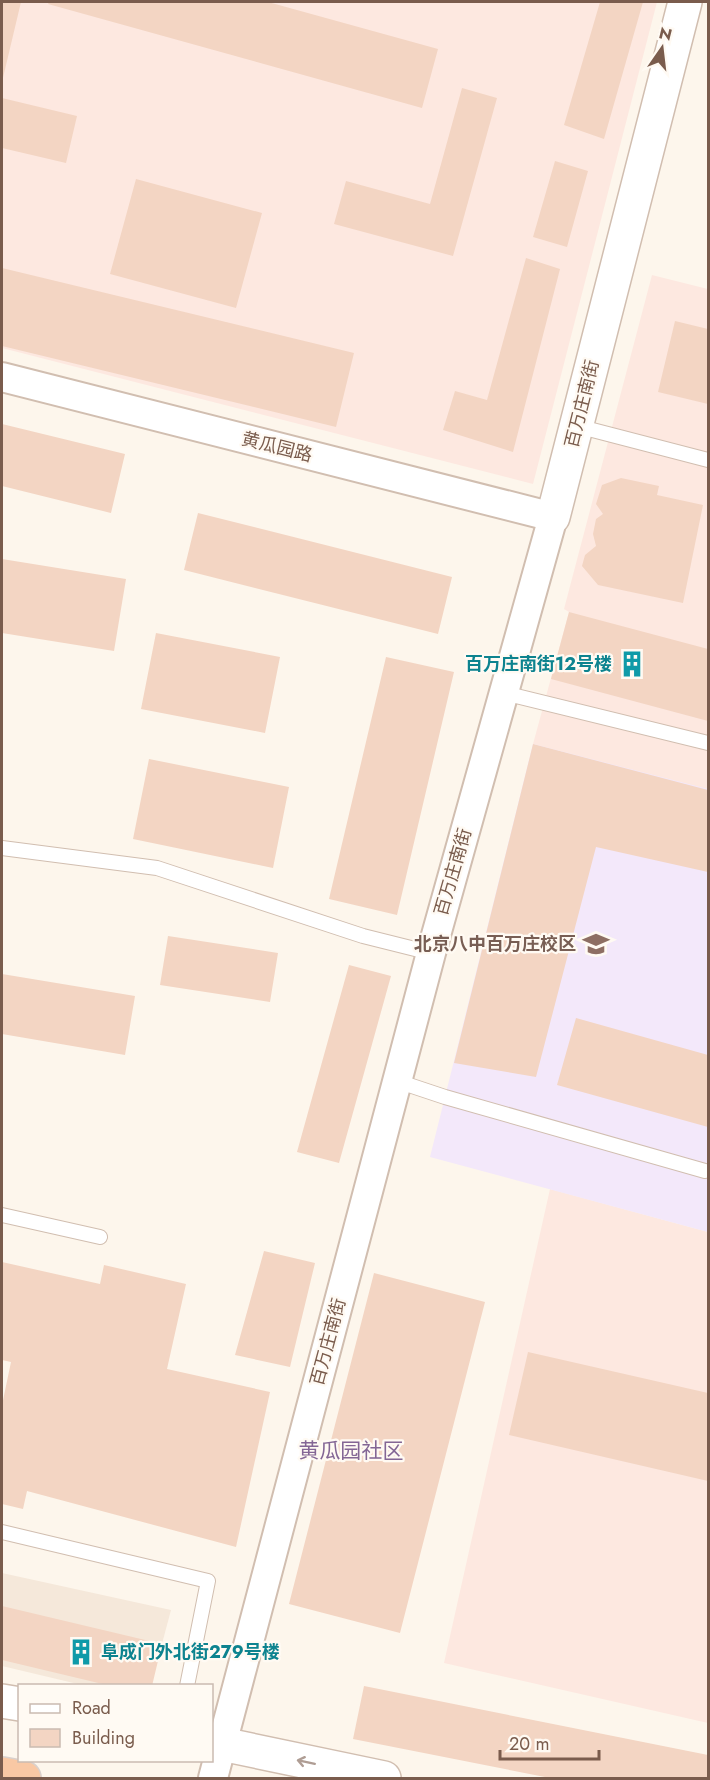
<svg xmlns="http://www.w3.org/2000/svg" width="710" height="1780" font-family="Jost,'Noto Sans SC',sans-serif">
  <rect width="100%" height="100%" fill="#fdf6ec"/>
  <path fill="#f5e8da" d="M2 1573 171 1610 151 1685H82L2 1666Z"/>
  <path fill="#fde8e0" d="M2 2H657L533 484 2 348Z
    M652 275 708 289V790L533 744 569 612 564 609Z
    M550 1189 708 1232V1723L444 1663Z"/>
  <path fill="#f3e8fa" d="M533 744 708 789V1232L430 1157Z"/>
  <path fill="#f3d5c3" d="M2 2H21L2 82Z
    M49 2H268L438 49 422 108 48 4Z
    M600 2H643L604 139 564 125Z
    M462 88 497 98 453 256 334 224 346 181 430 204Z
    M2 98 77 116 66 163 2 148Z
    M555 161 588 171 567 247 533 237Z
    M136 179 262 213 236 308 110 274Z
    M526 258 560 269 513 452 443 430 455 391 487 400Z
    M2 268 354 353 336 427 2 346Z
    M675 321 708 329V404L658 392Z
    M2 424 125 454 111 513 2 486Z
    M621 478 659 486 657 495 703 505 683 603 598 585 582 566 585 555 596 546 593 534 596 519 603 514 596 504 602 485Z
    M198 513 452 577 438 634 184 570Z
    M2 559 126 579 114 651 2 633Z
    M569 612 708 649V721L551 679Z
    M156 633 280 657 265 733 141 709Z
    M386 657 454 672 397 915 329 899Z
    M533 744 708 790V872L596 847 536 1077 454 1063Z
    M149 759 289 787 273 868 133 839Z
    M168 936 278 953 270 1002 160 985Z
    M349 965 391 976 339 1163 297 1152Z
    M2 974 135 996 125 1055 2 1034Z
    M576 1018 708 1055V1127L557 1085Z
    M264 1251 315 1263 290 1367 235 1355Z
    M2 1262 100 1284 104 1265 186 1284 167 1369 270 1392 236 1547 27 1491 23 1509 2 1504V1405L11 1362 2 1360Z
    M374 1273 485 1302 400 1633 289 1604Z
    M528 1352 708 1393V1481L509 1435Z
    M2 1606 162 1644 152 1686H111L2 1660Z
    M364 1686 708 1755V1778H550L353 1739Z"/>
  <g fill="none" stroke-linecap="round" stroke-linejoin="round">
    <g stroke="#d1beb0" stroke-width="16">
      <path id="service" d="M577 426 708 460
        M504 693 708 743
        M2 848 157 868 363 936 431 953
        M397 1081 445 1097 705 1171
        M2 1215 100 1237
        M2 1532 208 1581 187 1686"/>
    </g>
    <g stroke="#d1beb0" stroke-width="32">
      <path id="minor" d="M2 377 553 517 431 953 213 1778"/>
    </g>
    <g stroke="#d1beb0" stroke-width="36">
      <path id="tertiary" d="M553 517 685 2
        M2 1701 20 1704
        M212 1742 384 1778"/>
    </g>
    <g stroke="#dad1cd" stroke-width="36">
      <path id="trunk" d="M2 1774 24 1778"/>
    </g>
    <use href="#service" stroke="#fff" stroke-width="14"/>
    <use href="#minor" stroke="#fff" stroke-width="28"/>
    <use href="#tertiary" stroke="#fff" stroke-width="33"/>
    <use href="#trunk" stroke="#f9c8a4" stroke-width="33"/>
  </g>
  <defs><path id="oneway-shaft" d="M-6 0H5M1.5-3L5.5 0L1.5 3" fill="none" stroke-width="1.6" stroke-linecap="round" stroke-linejoin="round" transform="scale(1.5)"/></defs>
  <use stroke="#af9d94" href="#oneway-shaft" transform="translate(306 1762) rotate(-168)"/>
  <defs>
    <g id="building-bare" transform="scale(2.07)"><path d="M-4-6H4V6H1V3H-1V6H-4ZM-2.5-4.3h1.7v1.8h-1.7ZM.8-4.3h1.7v1.8H.8ZM-2.5-1h1.7V.8h-1.7ZM.8-1h1.7V.8H.8Z" fill="#0f9aa8" stroke="#fffaf3" stroke-width="2.5" paint-order="stroke"/></g>
    <g id="school-bare" transform="scale(2.07)"><path d="M0-5L7-2L0 1L-7-2ZM-4 1L0 2.5L4 1V4Q0 6-4 4Z" fill="#8d6e63" stroke="#fffaf3" stroke-width="2.5" paint-order="stroke"/></g>
  </defs>
  <g fill-rule="evenodd">
    <use href="#building-bare" x="632" y="664"/>
    <use href="#school-bare" x="596" y="944"/>
    <use href="#building-bare" x="81" y="1652"/>
  </g>
  <g text-anchor="middle" dominant-baseline="central" stroke-width="4.5" stroke-linejoin="round" paint-order="stroke">
    <g font-size="18" fill="#7a5c4d" stroke="#fffaf3">
      <text transform="translate(582 404) rotate(-76)">百万庄南街</text>
      <text transform="translate(277 447) rotate(14)">黄瓜园路</text>
      <text transform="translate(453 872) rotate(-74)">百万庄南街</text>
      <text transform="translate(328 1342) rotate(-75)">百万庄南街</text>
    </g>
    <g font-size="18" font-weight="bold" fill="#0d838f" stroke="#fffaf3" text-anchor="end">
      <text x="612" y="664">百万庄南街12号楼</text>
      <text x="101" y="1652" text-anchor="start">阜成门外北街279号楼</text>
    </g>
    <g font-size="18" font-weight="bold" fill="#785e54" stroke="#fffaf3" text-anchor="end">
      <text x="576" y="944">北京八中百万庄校区</text>
    </g>
    <g font-size="21" fill="#846695" stroke="#fffaf3">
      <text x="351" y="1451">黄瓜园社区</text>
    </g>
  </g>
  <rect width="710" height="1780" fill="none" stroke="#7a5c4d" stroke-width="6"/>
  <rect x="18" y="1684" width="195" height="78" fill="#fffaf3" stroke="#cabbb1" stroke-width="1.5"/>
  <rect x="30" y="1704" width="30" height="9" fill="#ffffff" stroke="#cabbb1" stroke-width="1.5"/>
  <text x="72" y="1714" font-size="18" fill="#7a5c4d">Road</text>
  <rect x="30" y="1729" width="30" height="18" fill="#f3d5c3" stroke="#cabbb1" stroke-width="1.5"/>
  <text x="72" y="1744" font-size="18" fill="#7a5c4d">Building</text>
  <g transform="translate(662 48) rotate(14)" stroke="#fffaf3" stroke-width="4.5" paint-order="stroke">
  <path d="M0-4.5L10 22L0 15L-10 22Z" fill="#7a5c4d"/>
  <text y="-9" font-size="16" font-weight="bold" text-anchor="middle" fill="#7a5c4d">N</text>
  </g>
  <path d="M500 1750v9h99v-9" fill="none" stroke="#7a5c4d" stroke-width="3"/>
  <text x="509" y="1750" font-size="18" fill="#7a5c4d" stroke="#fffaf3" stroke-width="4.5" paint-order="stroke">20 m</text>
</svg>
